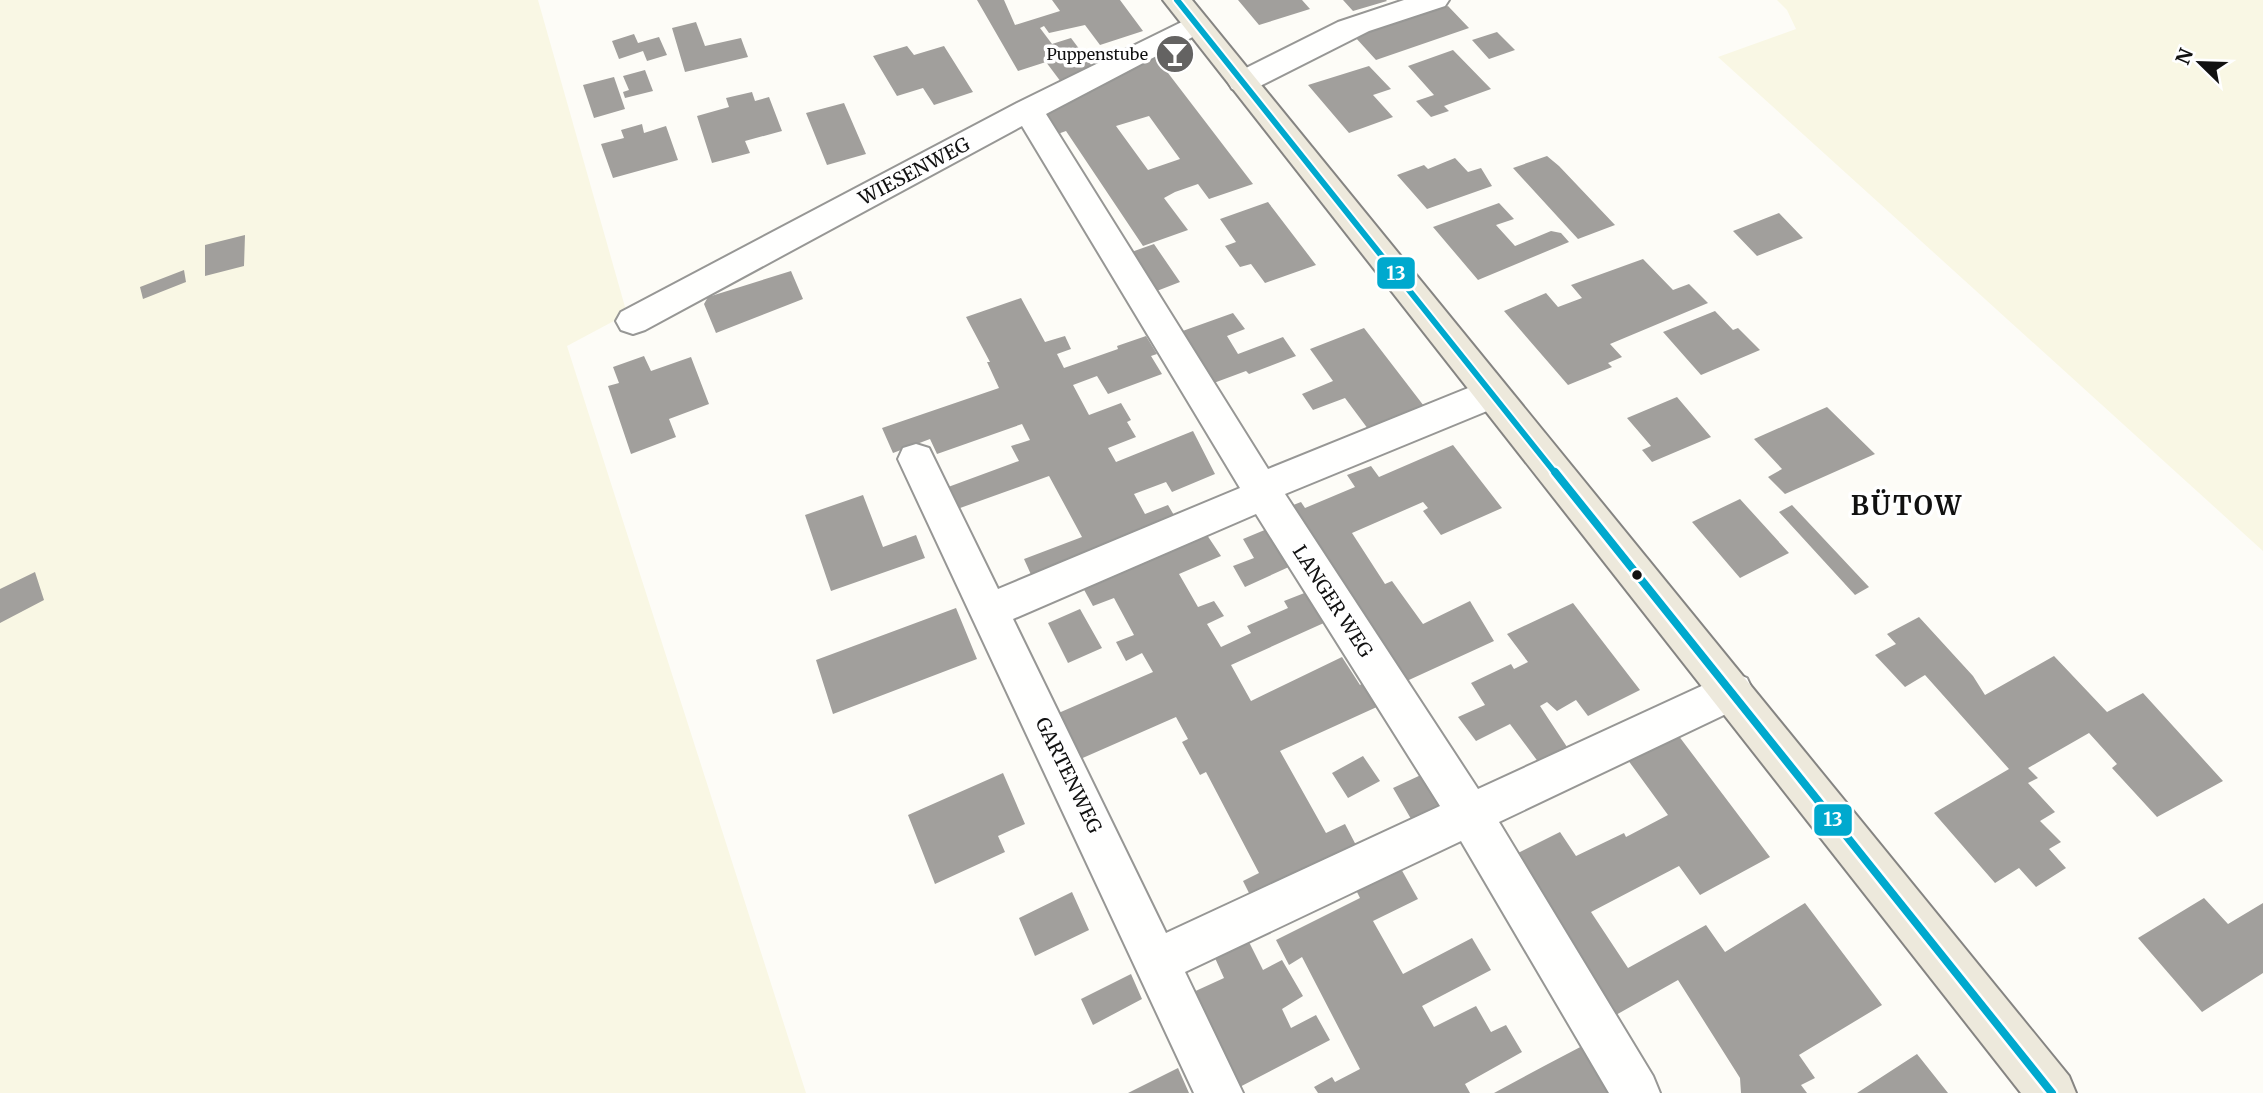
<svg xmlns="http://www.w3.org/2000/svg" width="2263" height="1093" font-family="Merriweather,serif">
  <rect width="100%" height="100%" fill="#fdfcf7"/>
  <path fill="#f9f7e4" d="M0 0H538L627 314 567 346 806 1093H0Z
    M1777 0H2263V551L1718 57 1796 29 1787 10Z"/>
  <path fill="#a19f9c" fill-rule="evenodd" d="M977 0H1004L1015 25 1060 11 1052 0H1120L1143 31 1100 45 1085 25 1049 33 1044 26 1040 28 1052 44 1071 38 1092 66 1061 82 1046 62 1018 71Z
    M1238 0H1302L1310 9 1259 25Z
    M1343 0H1386L1387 1 1353 11Z
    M1448 6 1469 28 1376 60 1355 37Z
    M696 22 705 46 741 38 748 57 685 72 672 28Z
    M1497 32 1515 50 1489 59 1472 40Z
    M634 34 638 43 659 37 667 55 647 61 643 51 619 59 612 41Z
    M907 46 914 55 944 46 973 92 934 105 923 88 897 96 873 56Z
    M1453 50 1491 89 1444 106 1449 111 1431 117 1416 101 1434 95 1408 66Z
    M1155 56 1253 184 1209 199 1198 184 1175 192 1164 198 1188 230 1143 246 1066 131 1055 135 1043 117ZM1149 116 1180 159 1148 170 1116 126Z
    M1369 66 1391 89 1373 95 1393 117 1349 133 1308 85Z
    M645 70 653 91 625 98 623 92 629 90 623 76Z
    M614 77 625 109 594 118 583 85Z
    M752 92 755 101 769 97 782 131 745 141 750 153 712 163 697 116 729 107 726 98Z
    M844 103 866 154 827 165 806 113Z
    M642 124 644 133 666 126 678 160 613 178 601 144 624 138 621 130Z
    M1547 156 1559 166 1615 225 1578 239 1513 168Z
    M1455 158 1468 172 1481 168 1492 186 1427 209 1397 175 1424 165 1428 169Z
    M1268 202 1316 265 1265 283 1251 264 1240 267 1225 246 1236 242 1220 219Z
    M1499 203 1514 219 1496 225 1515 246 1551 231 1561 233 1569 242 1478 280 1433 227Z
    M1779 213 1803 238 1757 256 1733 231Z
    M245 235 244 266 205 276V245Z
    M1154 244 1180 282 1149 294 1123 255Z
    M1643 259 1673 290 1689 284 1708 303 1610 344 1622 357 1608 363 1612 367 1568 385 1504 311 1546 293 1558 307 1582 298 1571 285Z
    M184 270 186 282 143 299 140 287Z
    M791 271 803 299 716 333 704 304 708 297Z
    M1021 298 1045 342 1065 336 1071 349 1057 354 1064 368 1118 349 1117 346 1146 336 1157 354 1151 356 1162 374 1108 394 1097 376 1073 385 1089 415 1121 403 1131 420 1127 422 1136 437 1108 448 1116 462 1193 431 1215 474 1172 492 1166 482 1134 494 1145 514 1168 505 1178 522 1033 579 1024 559 1082 537 1049 476 949 512 940 490 1019 461 1011 446 1030 440 1022 424 937 454 930 439 893 453 882 428 999 388 987 362H990L966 317Z
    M1715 311 1733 330 1738 328 1760 350 1701 375 1663 332Z
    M1233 313 1245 329 1227 336 1238 354 1283 337 1296 356 1249 374 1246 371 1211 384 1177 333Z
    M1364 328 1427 410 1371 433 1345 398 1313 410 1302 394 1333 381 1310 349Z
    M644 356 651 371 691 357 709 404 669 419 676 437 631 454 608 386 619 383 613 367Z
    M1677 397 1711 437 1652 462 1642 450 1651 446 1627 418Z
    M1827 407 1875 454 1785 494 1768 477 1782 469 1754 439Z
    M1453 445 1502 508 1441 535 1423 511 1428 508 1423 502 1352 533 1385 584 1392 581 1423 624 1470 601 1494 641 1398 685 1283 509 1301 502 1305 508 1355 487 1347 475 1371 466 1379 477Z
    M863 495 883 547 916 535 925 558 831 591 805 515Z
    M1740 499 1789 553 1740 578 1692 522Z
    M1792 505 1869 587 1855 595 1779 512Z
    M1267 529 1291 566 1245 587 1233 566 1254 558 1243 539Z
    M1207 535 1221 556 1179 574 1198 607 1214 601 1224 616 1207 624 1221 647 1251 633 1247 626 1288 608 1284 601 1307 592 1326 622 1231 665 1251 701 1342 657 1360 685 1363 683 1379 706 1280 751 1326 833 1345 824 1358 849 1253 901 1243 881 1259 873 1206 772 1200 775 1182 742 1188 739 1176 717 1069 764 1047 718 1153 672 1142 653 1126 661 1116 642 1134 635 1114 598 1093 606 1082 586Z
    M35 572 44 600 0 623V589Z
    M1573 603 1640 690 1588 716 1576 700 1557 711 1547 702 1540 706 1569 750 1539 763 1510 724 1476 741 1458 717 1485 705 1471 683 1511 664 1514 669 1528 662 1507 634Z
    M956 608 977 659 833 714 816 660Z
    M1080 609 1102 648 1068 663 1048 623Z
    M1919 617 1973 676 1985 695 2054 656 2107 712 2143 693 2223 781 2157 817 2112 768 2117 764 2089 733 2028 768 2038 778 2028 783 2055 812 2040 821 2061 842 2049 849 2066 868 2036 887 2019 868 1995 883 1934 813 2009 769 1925 675 1905 687 1875 655 1896 644 1887 634Z
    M1675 731 1770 857 1700 895 1679 866 1591 912 1628 968 1706 925 1725 952 1805 903 1882 1005 1799 1055 1815 1078 1801 1085 1807 1093H1741L1740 1078 1678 980 1607 1020 1508 858 1560 832 1576 856 1624 833 1626 837 1668 815 1625 756Z
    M1363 756 1380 781 1348 798 1332 773Z
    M1003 773 1025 824 998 836 1005 852 935 884 908 815Z
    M1423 774 1445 809 1414 824 1393 788Z
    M1400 867 1418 899 1373 921 1403 974 1472 938 1491 970 1422 1006 1434 1027 1476 1006 1491 1032 1506 1025 1522 1052 1465 1084 1470 1093H1318L1314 1087 1332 1077 1335 1082 1360 1069 1302 957 1289 965 1276 940 1360 898 1356 890Z
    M1072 892 1089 930 1035 956 1019 918Z
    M2204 898 2228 924 2263 903V973L2202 1012 2138 938Z
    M1248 940 1263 970 1282 960 1303 996 1282 1009 1291 1028 1316 1015 1330 1040 1230 1092 1189 994 1224 978 1215 958Z
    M1131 974 1142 999 1093 1025 1081 999Z
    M1586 1044 1617 1093H1494L1546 1065Z
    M1917 1054 1948 1093H1857Z
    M1178 1068 1189 1093H1128Z"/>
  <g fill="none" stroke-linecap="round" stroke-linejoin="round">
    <g stroke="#979795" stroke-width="4">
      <path id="minor" d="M1404 0H1449L1445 6 1369 31 1254 89 1243 92 1232 89 1228 82 1232 75 1338 22Z
        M1196 15 1206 18 1210 24 1206 30 1046 114 1268 469 1478 384 1491 380 1504 384 1509 394 1504 404 1285 494 1478 789 1732 672 1747 678 1753 691 1747 704 1499 822 1653 1076 1660 1093H1609L1461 841 1185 972 1243 1093H1194L898 459 903 448 916 444 929 448 998 589 1240 488 1022 126 645 330 633 334 621 330 616 321 621 312 1017 103ZM1256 514 1440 806 1166 933 1013 619Z"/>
    </g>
    <g stroke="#858482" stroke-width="4">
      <path id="major" d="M1163 0H1192L2069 1076 2076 1093H2021Z"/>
    </g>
    <use href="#minor" fill="#fffffe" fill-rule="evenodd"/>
    <use href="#major" fill="#ede9dc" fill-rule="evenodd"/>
    <g stroke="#fff" stroke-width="10">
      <path id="bus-1-far1" d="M1177 0 1556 474"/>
    </g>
    <g stroke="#fff" stroke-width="13">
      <path id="bus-1" d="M1555 472 2052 1093"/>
    </g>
    <use href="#bus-1-far1" stroke="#00a9ce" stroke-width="6"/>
    <use href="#bus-1" stroke="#00a9ce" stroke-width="8"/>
  </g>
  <defs>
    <g id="bar-disc" transform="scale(2.0125)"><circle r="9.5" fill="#646362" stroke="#fff"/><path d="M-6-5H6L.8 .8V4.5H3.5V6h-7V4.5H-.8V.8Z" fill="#fff"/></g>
  </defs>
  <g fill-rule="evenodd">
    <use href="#bar-disc" x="1175" y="54"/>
  </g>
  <circle fill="#111" stroke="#fff" stroke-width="2.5" cx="1637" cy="575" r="6"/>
  <g text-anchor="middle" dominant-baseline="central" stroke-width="7" stroke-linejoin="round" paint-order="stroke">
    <g font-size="16" fill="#111" stroke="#fff" text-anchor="end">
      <text x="1148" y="54">Puppenstube</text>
    </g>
    <g font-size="19" fill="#111" stroke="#fff">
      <text transform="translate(914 171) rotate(-28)">WIESENWEG</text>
      <text transform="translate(1333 601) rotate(57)">LANGER WEG</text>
      <text transform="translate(1069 775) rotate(64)">GARTENWEG</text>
    </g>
    <g font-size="26" font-weight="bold" letter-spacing="2" fill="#111" stroke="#fff">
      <text x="1907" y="505">BÜTOW</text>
    </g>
  </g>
  <g stroke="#fff" stroke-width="2.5">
    <rect x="1376" y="256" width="40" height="34" rx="7" fill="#00a9ce"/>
    <rect x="1813" y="803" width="40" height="34" rx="7" fill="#00a9ce"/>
  </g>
  <g font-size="19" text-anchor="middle" font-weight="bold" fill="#fff">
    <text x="1396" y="280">13</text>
    <text x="1833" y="826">13</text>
  </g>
  <g transform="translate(2200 63) rotate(293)" stroke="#ffffff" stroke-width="5" paint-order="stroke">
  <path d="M0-5L12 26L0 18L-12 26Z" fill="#111111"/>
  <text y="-10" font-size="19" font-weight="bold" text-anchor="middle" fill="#111111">N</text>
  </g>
</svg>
